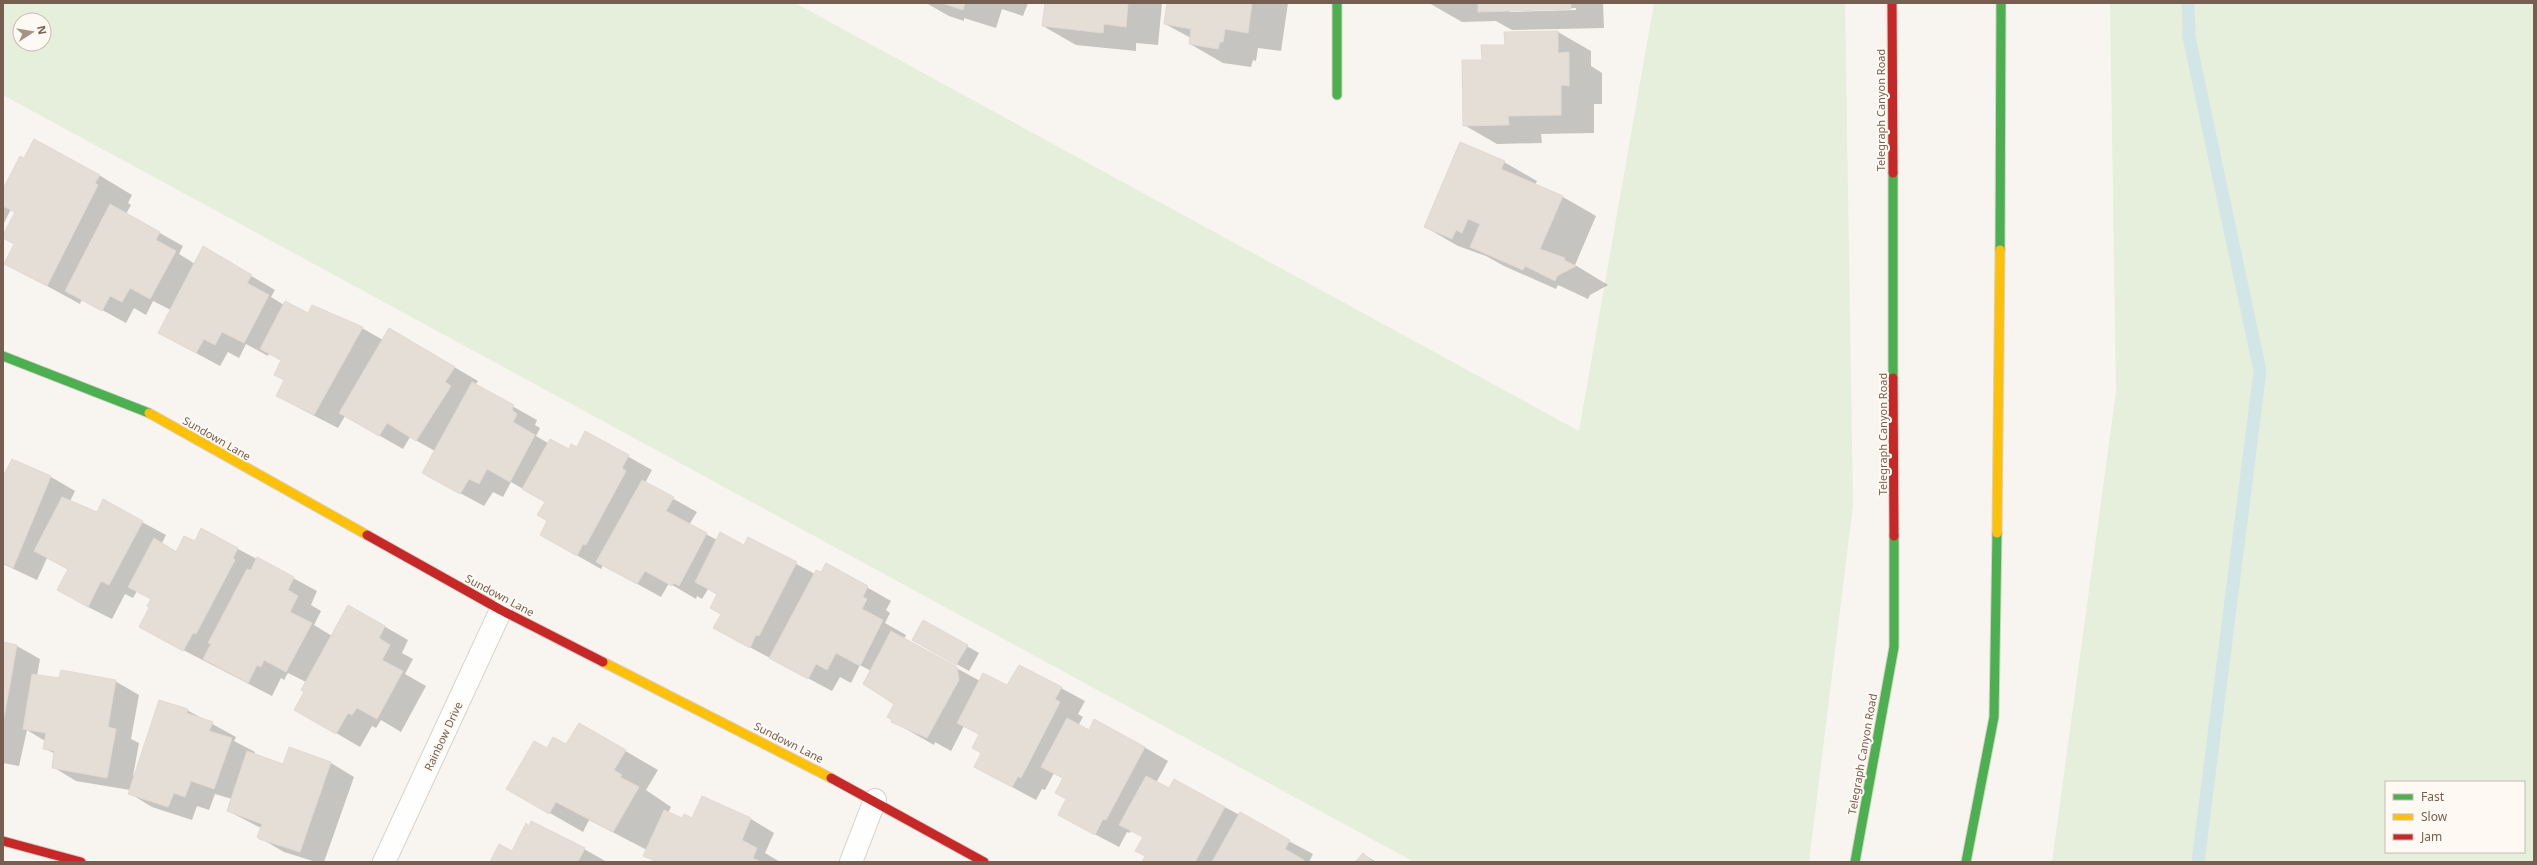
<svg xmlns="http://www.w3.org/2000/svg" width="2537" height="865" font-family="'Noto Sans',sans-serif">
  <rect width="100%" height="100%" fill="#f8f5f0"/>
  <path fill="#e6eedc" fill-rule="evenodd" d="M3 3H795L1579 431 1654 3H1845L1853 505 1809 862H1414L3 95ZM20 20H44V44H20Z
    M2110 3H2534V862H2052L2116 392ZM2386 782H2524V852H2386Z"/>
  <path fill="#0003" fill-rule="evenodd" d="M926 3H1028L1023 16 1002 9 996 28 964 18V21L949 16Z
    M1046 3H1162L1158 45 1136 43V51L1076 45 1043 26Z
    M1168 3H1288L1281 51 1258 48 1256 61 1253 60 1251 67 1223 63 1190 44 1191 38 1165 24Z
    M1429 3H1603L1604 28 1512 30 1496 21 1462 22ZM1576 8V10L1510 12V10Z
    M1558 32 1591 51V66L1602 73V104H1594V133L1541 134 1542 143 1497 144 1464 125 1483 61 1506 46Z
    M1504 162 1537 181 1535 185 1563 197 1596 216 1575 265 1608 285 1590 295 1588 299 1558 285 1556 289 1504 266 1486 256 1458 246 1425 227Z
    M99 175 132 195 128 203 131 205 126 214 183 246 179 254 195 264 204 248 275 290 271 297 284 305 308 314 362 328 383 340 413 343 478 381 475 385 537 420 535 425 540 428 536 436 548 443 569 450 577 448 586 433 652 470 645 483 697 512 689 525 717 540 744 546 748 538 815 574H821L826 564 891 601 886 610 890 613 885 623 906 635 904 639 980 681 1007 686 1061 688 1085 701 1078 714 1083 717 1078 726 1089 732 1144 747 1168 761 1156 783 1169 790 1174 780 1313 854 1309 862H1143L1146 856 1144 838 1131 830 1130 833 1127 832 1119 847 1083 828 1067 799 1064 779 1054 773 1045 790 1042 789 1036 800 975 767 982 752 980 735 964 726 951 751 935 742 934 745 892 721 895 704 871 671 860 665 851 683 840 677 832 691 714 628 722 614 718 595 708 589 702 599 697 596 696 599 669 583 661 597 603 565 601 569 541 535 548 521 546 502 511 482 503 497 493 492 484 506 447 486 435 451 410 437 403 449 345 416 338 428 301 409 277 395 285 381 282 361 269 353 268 356 246 344 239 358 228 352 220 366 183 346 171 310 153 301 146 315 134 308 126 323 82 299 80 304 5 263 15 244 3 237 16 212 11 209 3 225V191Z
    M12 460 51 477 75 491 70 501 97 513 142 522 166 535 162 543 177 552 195 543 202 530 293 578 317 591 311 605 321 611 314 625 332 636 349 606 408 640 402 653 413 659 405 674 426 686 401 732 381 720 376 728 372 726 360 747 319 723 306 692V682L288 673 284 680 281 678 272 696 164 640 150 607 152 599 137 591 133 598 125 594 112 619 82 604 69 570 47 558 37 580 3 564V473L6 475Z
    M923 621 979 653 969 671 913 640Z
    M3 643 17 646 40 659 37 676 60 680 115 681 139 695 131 739 139 743 133 776 187 710 236 737 234 741 255 752 254 755 283 766 290 748 331 763 354 777 324 862H316L284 852 260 838 261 828 228 811 232 799 215 794 209 810 197 806 192 820 152 807 129 793 130 790 76 781 53 767 55 754 44 748 45 741 27 730 19 766 3 763Z
    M579 724 658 770 646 790 671 807 668 813 683 820 693 819 702 798 751 819 774 833 765 853 780 862H656L645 855 647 850 589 820 583 832 508 789 547 749 567 746Z
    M584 849 607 862H491Z
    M1363 854 1376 862H1356Z"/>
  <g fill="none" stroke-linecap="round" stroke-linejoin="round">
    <path stroke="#d2e6e8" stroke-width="13" d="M2188 3 2189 37 2260 371 2198 862"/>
  </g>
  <path fill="#e5ded7" stroke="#e1d9d2" d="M942 3H965L963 10Z
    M1045 3H1128L1126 27 1104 24 1103 33 1042 26Z
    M1167 3H1252L1248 33 1225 29 1223 42H1220L1218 49 1189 44 1191 29 1164 24Z
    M1478 3H1571V9L1478 12Z
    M1558 31V53L1569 52V86L1561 85V115L1508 116 1509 125 1463 126 1462 60H1482L1481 45H1505L1504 32Z
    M34 139 100 175 95 183 98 185 47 286 4 264 14 244 3 238V235L15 212 3 206V189L20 156 24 158Z
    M1460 142 1505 161 1501 169 1563 196 1540 249 1565 258 1564 260 1576 266 1557 276 1555 281 1525 266 1523 270 1470 247 1480 224 1468 219 1462 233 1456 230 1452 239 1424 227Z
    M110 204 160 232 156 240 176 251 150 299 130 288 122 302 110 296 102 311 65 291Z
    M203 246 252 275 247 283 269 295 244 343 222 332 215 345 204 339 196 353 158 333Z
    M285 301 308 313 312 305 363 327 314 415 276 396 284 380 274 375 281 360 260 349Z
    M389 328 455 367 445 382 451 386 416 441 387 423 379 436 339 413Z
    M472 382 514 405 512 410 517 414 513 422 535 435 510 482 487 469 479 484 469 479 460 494 422 473Z
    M585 431 629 455 622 468 626 471 586 545 583 544 577 556 540 535 547 521 537 515 545 502 522 489 550 439 569 449 571 444 577 447Z
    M12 459 51 476 13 568 3 563V472L5 473Z
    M642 480 674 497 666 511 707 533 679 586 674 583 672 586 645 571 637 584 596 562Z
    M62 497 97 512 103 499 143 521 109 585 101 581 88 607 57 590 68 569 34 551Z
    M201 528 238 548 233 558 235 560 196 634 193 633 183 651 139 627 149 608 147 606 151 599 128 587 154 538 176 552 184 536 195 541Z
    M720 532 744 545 748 537 797 562 759 636 756 635 750 648 713 628 721 614 710 608 717 594 695 582Z
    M257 557 294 577 288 590 298 596 290 612 312 623 286 672 264 660 261 667 257 665 248 683 203 659 211 644 208 643 247 569 251 570Z
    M826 563 868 586 863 597 867 599 862 609 883 620 860 666 836 653 827 670 816 664 808 679 769 658 816 570 821 572Z
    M348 605 385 626 379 638 390 645 382 660 403 671 377 719 357 708 352 715 348 713 336 734 294 710 304 692 301 690Z
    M923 620 968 645 956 665 912 640Z
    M891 631 957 667 959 680 927 738 891 722 892 720 887 717 894 704 863 684Z
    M3 642 17 645 3 723Z
    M1019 665 1062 687 1055 699 1060 702 1021 778 1018 776 1012 787 974 767 981 753 972 748 979 734 957 723 983 673 1007 685Z
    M61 670 116 680 108 727 116 729 107 778 52 768 54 751 43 749 46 733 23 729 32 674 59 678Z
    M159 700 188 709 187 713 213 722 209 731 232 738 214 789 191 781 185 797 174 793 168 807 128 794Z
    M1067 718 1089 730 1094 719 1145 747 1106 820 1103 819 1095 835 1058 815 1066 799 1055 793 1063 778 1041 767Z
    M579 723 626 750 614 770 622 775 620 777 639 787 613 832 556 802 549 814 506 789 534 741 547 748 553 737 566 744Z
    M289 747 331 762 300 852 259 839 257 837 262 824 227 811 247 751 283 764Z
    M1146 776 1169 788 1174 779 1225 807 1195 862H1142L1145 856 1135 851 1143 837 1119 825Z
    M702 796 751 818 742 840 757 848 753 858 761 862H658L643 856 664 810 682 818 684 814 692 818Z
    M1240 812 1290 840 1285 849 1304 860 1303 862H1212Z
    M531 821 585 848 578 862H490L499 844 512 851 526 823 529 826Z
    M1363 853 1373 862H1355Z"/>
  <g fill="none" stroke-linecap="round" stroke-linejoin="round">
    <g stroke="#d6d1cb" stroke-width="24">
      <path id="street" d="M384 862 501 610
        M851 862 875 800"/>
    </g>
    <g stroke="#d6d1ca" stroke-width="11">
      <path id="fast" d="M1337 3V95
        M1893 173V378
        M2000 250 2001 3
        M3 356 149 413
        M1855 862 1894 647V536
        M1966 862 1994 717 1997 533"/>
    </g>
    <g stroke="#d6d1ca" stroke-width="11">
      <path id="slow" d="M149 413 367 535
        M1997 533 2000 250
        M603 662 831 778"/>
    </g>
    <g stroke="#d6d1ca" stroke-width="11">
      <path id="jam" d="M1892 3 1893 173
        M1893 378 1894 536
        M367 535 501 610 603 662
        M831 778 984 862
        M3 841 81 862"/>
    </g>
    <use href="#street" stroke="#fefefd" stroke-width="22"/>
    <use href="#fast" stroke="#4caf50" stroke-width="9"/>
    <use href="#slow" stroke="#ffc107" stroke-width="9"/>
    <use href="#jam" stroke="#c62828" stroke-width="9"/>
  </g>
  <g text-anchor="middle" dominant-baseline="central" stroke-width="4" stroke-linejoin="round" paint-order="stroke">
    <g font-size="11" fill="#765e50" stroke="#fefaf3">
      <text transform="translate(1880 110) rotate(-90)">Telegraph Canyon Road</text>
      <text transform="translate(1882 434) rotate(-90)">Telegraph Canyon Road</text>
      <text transform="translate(217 438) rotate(30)">Sundown Lane</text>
      <text transform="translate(500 595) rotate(28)">Sundown Lane</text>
      <text transform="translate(443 736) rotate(-65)">Rainbow Drive</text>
      <text transform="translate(789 742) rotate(27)">Sundown Lane</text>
      <text transform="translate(1862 754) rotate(-80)">Telegraph Canyon Road</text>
    </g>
  </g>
  <rect width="2537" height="865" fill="none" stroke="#765e50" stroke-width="8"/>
  <rect x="2385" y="781" width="140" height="72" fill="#fefaf3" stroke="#c8bcb2"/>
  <rect x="2393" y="794" width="20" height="6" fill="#4caf50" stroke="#c8bcb2"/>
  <text x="2421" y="801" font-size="12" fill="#765e50">Fast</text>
  <rect x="2393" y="814" width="20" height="6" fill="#ffc107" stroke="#c8bcb2"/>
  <text x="2421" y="821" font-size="12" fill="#765e50">Slow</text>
  <rect x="2393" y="834" width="20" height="6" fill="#c62828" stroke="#c8bcb2"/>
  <text x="2421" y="841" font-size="12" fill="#765e50">Jam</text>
  <g transform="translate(32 32) rotate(78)"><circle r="19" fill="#fefaf3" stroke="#c8bcb2"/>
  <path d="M0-3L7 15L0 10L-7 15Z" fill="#a49388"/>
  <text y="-6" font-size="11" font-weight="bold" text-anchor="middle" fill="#765e50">N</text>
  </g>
</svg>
